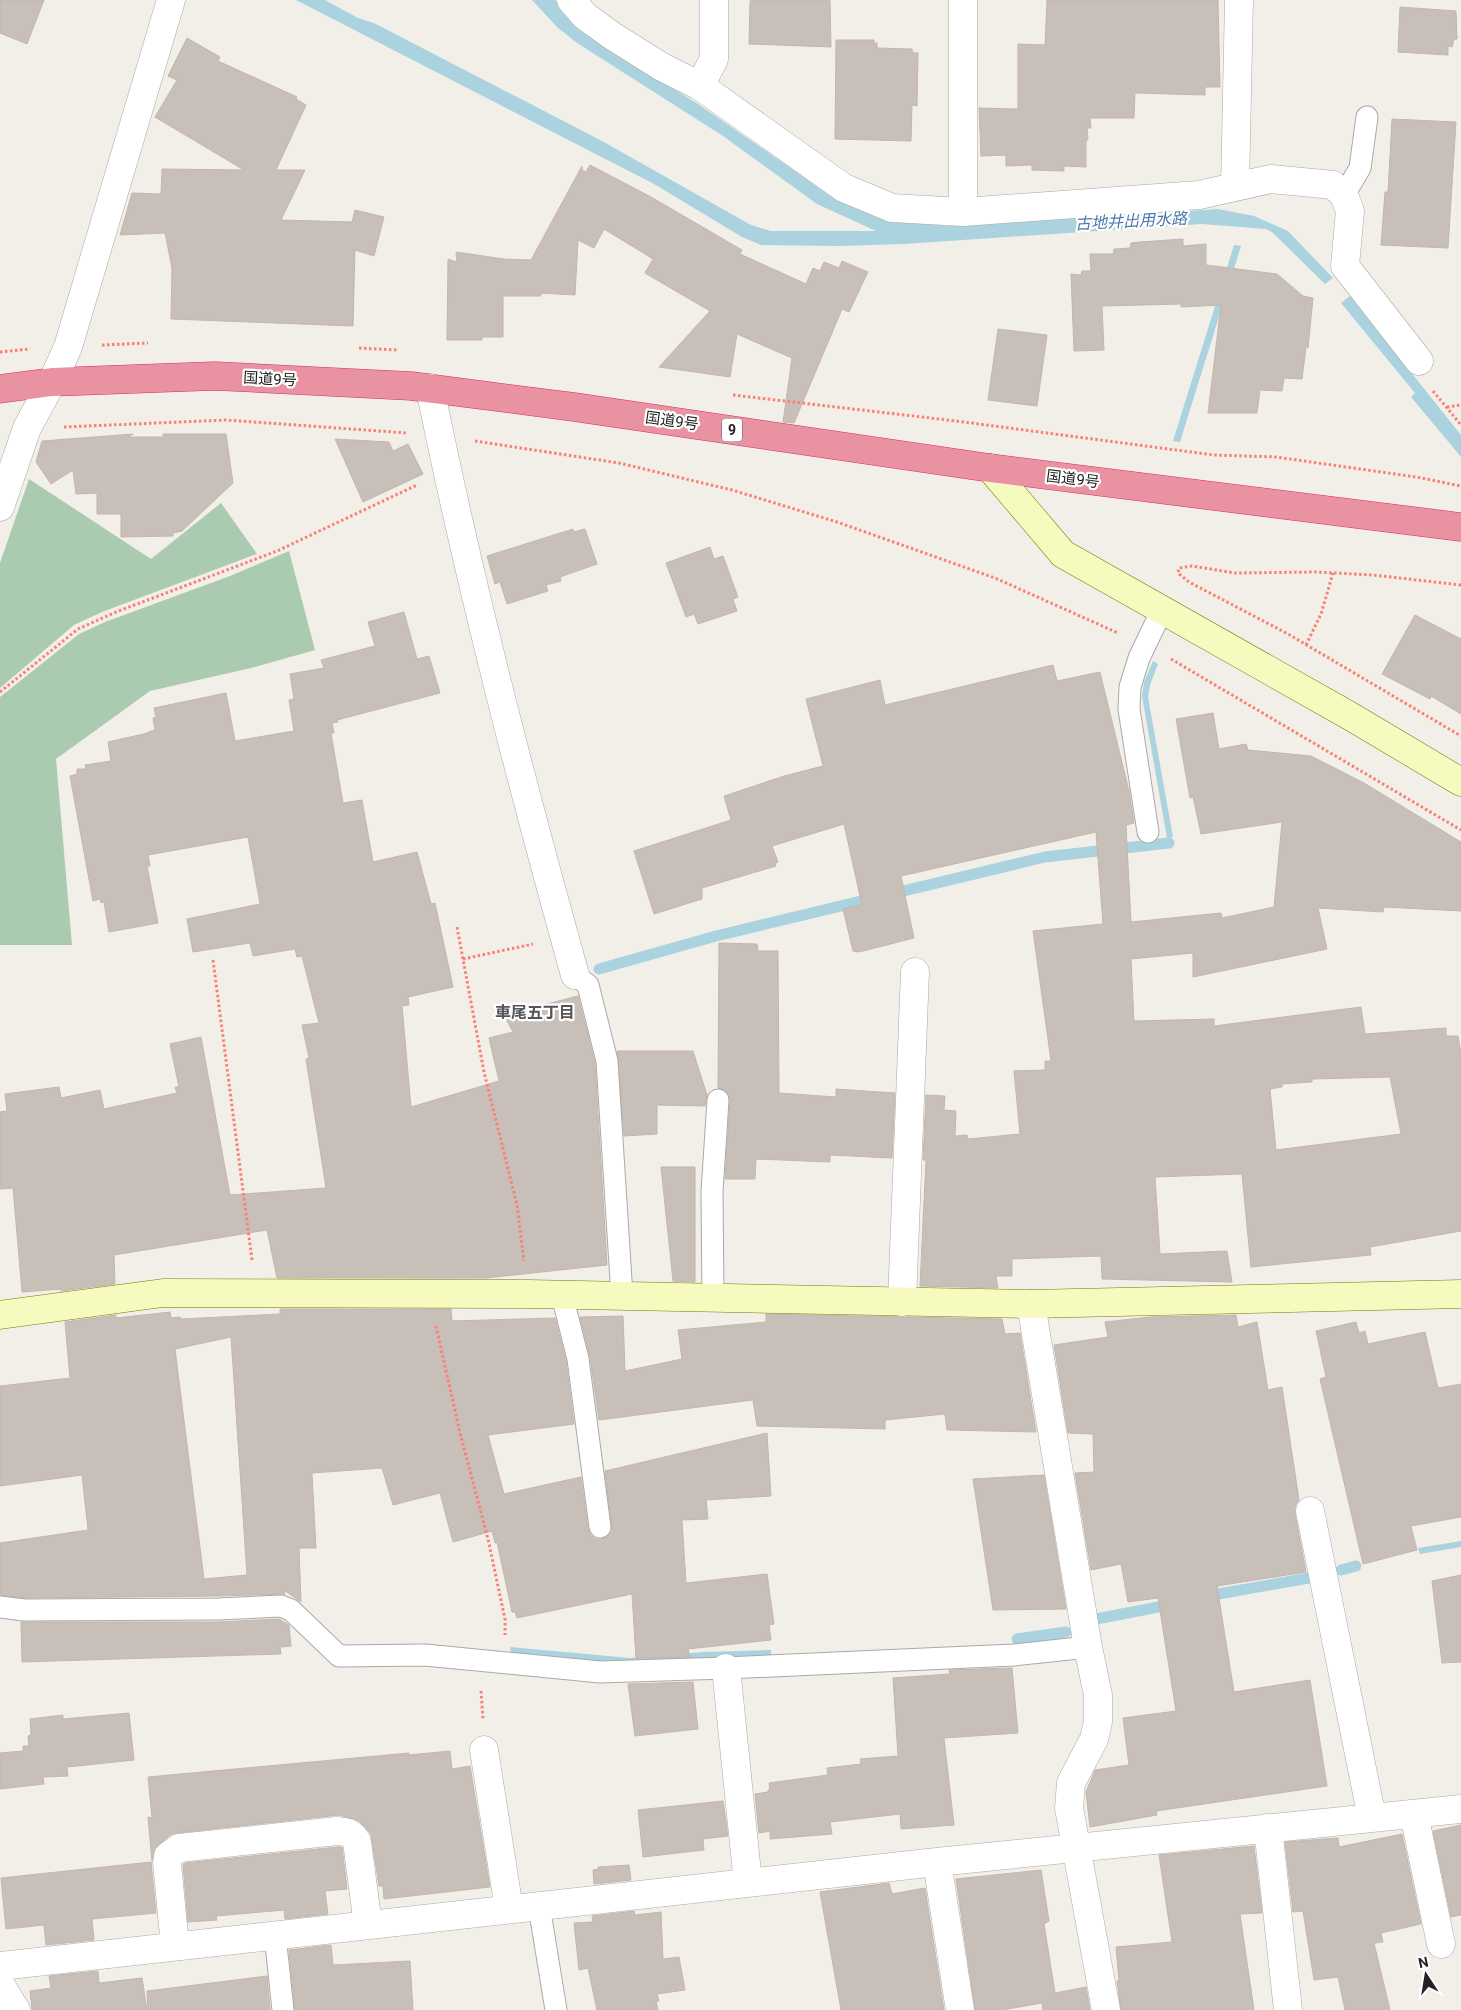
<svg xmlns="http://www.w3.org/2000/svg" width="1461" height="2010" font-family="Roboto,'Noto Sans JP',sans-serif">
  <rect width="100%" height="100%" fill="#f2efe9"/>
  <path fill="#aacbaf" d="M29 479 151 559 221 503 257 554 102 612 74 625 0 688V563Z
    M289 551 315 650 251 668 150 691 56 759 72 945H0V697L79 634 105 622 230 576Z"/>
  <path fill="#aad3df" d="M296 0H325L358 18 374 23 602 141 751 225 771 231H876L817 204 723 136 577 43 558 28 532 0H555L576 28 698 104 832 197 876 216 947 226 1218 209 1254 216 1288 231 1333 278 1325 284 1272 232 1266 229 1202 224 904 244 838 246 761 245 742 237 654 184Z
    M1234 245 1241 246 1180 442 1173 441Z
    M1350 296 1461 435V457L1411 397 1415 393 1341 303Z
    M1153 661 1158 664 1150 685 1148 697 1173 837 1167 838 1142 696 1144 682Z
    M1461 1541V1547L1420 1554 1418 1548Z
    M510 1647 630 1658 703 1652 771 1650V1657L702 1658 629 1664 511 1653Z"/>
  <g fill="none" stroke-linecap="round" stroke-linejoin="round">
    <path stroke="#aad3df" stroke-width="11" d="M599 969 716 936 1045 857 1169 843
      M1341 1570 1356 1566
      M1218 1594 1309 1578
      M1096 1619 1174 1604
      M1017 1639 1066 1632"/>
  </g>
  <path fill="#c7bfb8" stroke="#c4b6ab" fill-rule="evenodd" d="M0 0H44L27 44 0 33Z
    M753 0H830L831 47 749 44 750 1Z
    M1047 0H1218L1220 87H1205V95L1135 93 1134 118H1090L1091 128H1087L1088 140H1086V167L1064 166V171L1032 170V165L1006 166V155L981 156 979 108 1018 109V44L1045 45Z
    M1400 7 1456 11 1457 39H1454L1452 47 1448 46V55L1398 52Z
    M187 38 220 57 218 61 297 97 296 99 306 105 276 170H305L281 220 352 222 355 210 384 217 374 256 355 250 353 326 171 319 172 268 165 233 120 235 132 193 161 194 162 169 244 170 155 117 177 80 168 76Z
    M836 40H874V43H877V48L912 49 913 53H918L917 106 912 105 911 141 835 139Z
    M1392 119 1456 122 1448 248 1381 245 1385 192H1388Z
    M590 165 651 197 742 250 740 254 806 284 813 268 820 271 824 262 839 268 842 261 868 272 849 312 842 309 794 423 783 422 792 358 737 334 730 377 659 367 710 311 645 273 653 259 604 229 594 248 578 240 575 295 541 293V296H503V337H482V340H447L448 259 457 262 456 252 504 259 531 260 582 166V170L586 172Z
    M1183 239V246L1206 244V265L1277 274 1303 296 1313 298 1308 348 1306 347 1302 379 1284 378 1282 391 1260 390 1257 413H1208L1221 305 1181 307V304L1102 306 1104 350 1074 351 1071 274 1081 275 1082 271H1091L1090 254H1113L1114 249 1130 248 1131 243 1140 242Z
    M998 329 1047 335 1037 406 988 400Z
    M133 434 128 437H163V434H226L233 483 182 531 173 533V536L121 537V514H97V493L76 494 73 470 51 484 36 462 42 441Z
    M335 439 389 442 393 451 408 444 423 474 363 502Z
    M573 529 574 532 585 529 597 564 560 577 561 581 546 585 548 591 507 604 500 582 495 584 487 556Z
    M710 547 714 559 723 556 738 597 733 599 737 611 698 624 694 614 686 617 666 563Z
    M404 612 417 659 429 656 440 693 337 720 338 722 332 723 334 733H331L343 803 362 800 373 862 417 852 431 904 435 903 453 987 408 997 409 1005 402 1006 411 1107 499 1081 489 1038 513 1032 504 1015 578 996 595 1063 607 1265 486 1278H277L267 1230 114 1255 115 1284 61 1291V1289L22 1292 13 1188 0 1189V1112L7 1111 5 1094 59 1087 61 1098 100 1090 104 1109 177 1093 175 1087H179L170 1044 201 1037 230 1195 326 1188 306 1059 309 1058 302 1025 319 1023 302 956 297 957 295 949 253 956 250 943 193 952 187 919 260 904 248 837 148 855 150 866H147L158 923 109 932 104 902 101 903 100 899 93 901 70 776 77 774V769H86L85 765 111 761 108 742 148 733V732L155 730 153 718 156 717 154 708 226 693 235 741 294 731 289 700 294 699 290 674 324 668 321 660 375 646 368 622Z
    M1415 615 1461 639V714L1431 696 1430 699 1382 674Z
    M1053 665 1057 681 1100 672 1129 791 1134 823 1126 825 1131 922 1221 913 1222 918 1274 907 1282 822 1201 834 1193 797 1190 798 1176 719 1213 713 1219 749 1246 744 1248 750 1311 756 1364 783 1461 842V911L1384 907 1383 912 1318 908 1327 949 1193 977V953L1131 959 1134 1021 1214 1019V1026L1361 1007 1365 1034 1446 1028V1036H1458L1461 1055V1231L1370 1247 1371 1255 1251 1267 1242 1174 1155 1177 1160 1254 1227 1251 1232 1282 1102 1279 1101 1256 1012 1259V1276H996L998 1288 920 1286 926 1160H923L926 1095 945 1096 944 1110 956 1111 955 1136 967 1135 968 1139 1020 1134 1014 1071 1045 1070V1061H1051L1033 931 1103 924 1096 832 901 876 914 938 859 952 853 951 843 909 862 905 844 824 772 846 778 862 775 864 776 866 702 888V899L654 914 634 851 731 820 724 796 784 776 823 766 806 699 880 680 885 705ZM1390 1077 1401 1134 1276 1150 1270 1089 1282 1087V1084L1312 1082V1079Z
    M719 943 757 944 758 951H778L779 1093 836 1097V1089L895 1093 892 1158 830 1155V1162L756 1159 755 1179H725L730 1101 729 1095 725 1090 718 1088Z
    M617 1051H693L707 1095 705 1106 657 1105V1134L624 1136Z
    M661 1167H695V1282L673 1281Z
    M280 1309H451L452 1321 555 1318 566 1361 574 1424 488 1435 504 1494 581 1477 588 1529 590 1535 596 1539H601L607 1537 612 1531 605 1471 767 1433 771 1496 706 1500 708 1519 682 1520 686 1583 767 1574 774 1624 769 1625 771 1640 688 1649 690 1657 636 1658 632 1594 517 1618 515 1612H512L497 1542 495 1543 492 1531 453 1542 440 1493 393 1505 382 1468 312 1473 316 1548H299L301 1602 284 1590 285 1594 218 1596 25 1598 0 1595V1543L88 1530 82 1475 0 1486V1386L70 1378 65 1322 116 1315V1318L170 1312 171 1318 180 1317 181 1319 280 1314ZM231 1337 247 1575 204 1579 175 1349Z
    M766 1314 1002 1319 1005 1334 1020 1333 1036 1432 947 1430 945 1414 885 1420V1429L757 1426 753 1400 599 1420 590 1357 580 1317 623 1316 625 1371 682 1359 678 1330 766 1322Z
    M1236 1315 1238 1327 1257 1322 1268 1390 1282 1387 1299 1500 1295 1506V1514L1306 1572 1217 1586 1234 1692 1310 1680 1327 1786 1156 1811 1157 1815 1090 1827 1086 1792 1095 1770 1129 1765 1123 1718 1176 1711 1158 1598 1128 1602 1121 1564 1091 1570 1075 1473 1094 1472 1093 1434 1068 1433 1054 1345 1108 1337 1105 1322 1150 1317Z
    M1356 1322 1359 1333 1365 1331 1368 1344 1425 1332 1438 1388 1461 1384V1517L1411 1526 1417 1550 1363 1564 1320 1379 1326 1377 1316 1331Z
    M1044 1475 1066 1609 993 1610 973 1479Z
    M1461 1575V1662L1442 1663 1432 1581Z
    M279 1619 289 1625 291 1646 280 1647 281 1654 22 1662 21 1622H218Z
    M1012 1668 1018 1733 944 1738 954 1825 901 1829 900 1814 830 1822 832 1834 770 1839V1831L759 1833 755 1794 768 1792V1790H770L769 1783 828 1775 827 1768 861 1764 860 1759 898 1756 893 1678 950 1674 949 1670Z
    M693 1682 698 1729 635 1736 628 1684Z
    M129 1713 134 1760 67 1767 68 1776 43 1777 44 1784 0 1789V1753L23 1751V1746H29L28 1736 31 1735 30 1719 63 1715V1719Z
    M450 1751 452 1769 470 1766 490 1887 384 1899 383 1886H379L371 1834 359 1821 339 1815 177 1833 170 1835 155 1848 152 1861 148 1817 152 1818 148 1777 409 1753V1755Z
    M723 1801 728 1836 703 1839 704 1850 643 1857 638 1810Z
    M1461 1825V1915L1451 1917 1433 1831Z
    M1402 1834 1421 1924 1381 1933 1383 1942 1374 1943 1390 2010H1345L1338 1977 1314 1980 1303 1911 1293 1912 1285 1842 1338 1838 1339 1847Z
    M1254 1846 1262 1913 1240 1914 1254 2010H1121L1117 1981H1119L1116 1947 1172 1942 1159 1855Z
    M337 1847H342L347 1889 325 1891 328 1914 285 1919 284 1910 216 1916 217 1920 188 1922 183 1865 185 1863Z
    M151 1862 156 1913 92 1919 94 1940 46 1945 44 1925 6 1929 1 1878Z
    M629 1865 631 1880 594 1884 593 1870 598 1869V1867Z
    M1041 1870 1049 1921 1044 1924 1055 1993 1086 1987 1090 2010H1043L1042 2003 1002 2010H975L956 1879Z
    M889 1883 892 1894 925 1888 944 2010H841L820 1892Z
    M634 1911 635 1915 661 1912 663 1959 679 1957 685 1990 657 1994 659 2001 656 2002 658 2010H597L588 1968 579 1970 574 1923 593 1922 592 1916Z
    M331 1945 333 1965 410 1961 413 2010H295L289 1950Z
    M98 1971 99 1983 142 1978 147 2010H32L30 1991 51 1988 49 1976Z
    M267 1976 270 2010H148L147 1991Z"/>
  <g fill="none" stroke-linecap="round" stroke-linejoin="round">
    <g stroke="#a9a9a9" stroke-width="23">
      <path id="lane" d="M1344 195 1360 168 1367 117
        M1148 832 1129 709 1130 687 1139 658 1162 610
        M575 975 588 985 607 1061 622 1296
        M562 1295 578 1359 600 1527
        M713 1297 712 1192 718 1100
        M0 1607 24 1610 218 1609 281 1606 291 1610 339 1656 425 1655 600 1672 726 1668 1014 1655 1088 1647
        M539 1906 556 2010
        M275 1935 283 2010"/>
    </g>
    <g stroke="#a9a9a9" stroke-width="29">
      <path id="street" d="M571 0 585 16 611 35 662 67 700 86 844 188 892 208 963 212 1199 195 1271 179 1333 185 1344 195 1350 211 1345 266 1419 361
        M963 0V212
        M700 86 714 59V0
        M1235 187 1239 0
        M430 388C470 586 521 781 575 975
        M0 507 27 428 52 382 68 347 171 0
        M902 1302 915 972
        M1031 1304 1088 1647 1098 1695V1722L1094 1739 1071 1783 1069 1808 1106 2010
        M1310 1511 1372 1818
        M726 1668 748 1883
        M484 1750 509 1909
        M1414 1814 1441 1944
        M1268 1828 1288 2010
        M937 1862 960 2010
        M175 1946 167 1863 168 1856 179 1848 337 1831C347 1832 352 1832 357 1842L368 1925
        M0 1966 937 1862 1461 1809
        M0 1984 16 2010"/>
    </g>
    <g stroke="#707d05" stroke-width="29">
      <path id="secondary" d="M990 468 1063 554 1350 716 1461 782
        M0 1315 163 1293 529 1294 1031 1304 1461 1294"/>
    </g>
    <g stroke="#dc2a67" stroke-width="29">
      <path id="highway" d="M0 389 52 382 215 376 411 386 574 407 990 468 1461 527"/>
    </g>
    <path stroke="#fa8072" stroke-width="3" stroke-dasharray="2.5 2.5" stroke-linecap="butt" d="M102 345 148 343
      M359 348 398 350
      M0 352 30 349
      M1433 391 1461 425
      M733 395 956 421 1214 455 1276 457 1416 477 1461 486
      M1447 407 1461 405
      M64 427 226 420 407 433
      M475 441 619 463 732 490 837 522 995 578 1118 633
      M1461 585 1373 575 1316 572 1235 573 1192 566 1179 568 1178 573 1189 582 1288 634 1461 736
      M1306 645 1321 614 1333 573
      M1171 659 1461 830
      M0 692 78 629 116 612 277 551 417 485
      M457 927 484 1072 517 1205 524 1261
      M463 959 533 944
      M213 960 252 1260
      M436 1326 460 1433 488 1539 505 1619V1635
      M481 1691 483 1719"/>
    <use href="#lane" stroke="#fff" stroke-width="21"/>
    <use href="#street" stroke="#fff" stroke-width="28"/>
    <use href="#secondary" stroke="#f7fabf" stroke-width="28"/>
    <use href="#highway" stroke="#e892a2" stroke-width="28"/>
  </g>
  <g text-anchor="middle" dominant-baseline="central" stroke-width="4.5" stroke-linejoin="round" paint-order="stroke">
    <rect fill="#fff" stroke="#646464" stroke-width="1" x="722" y="418.5" width="20" height="23" rx="4"/>
    <g font-size="14" font-weight="bold" fill="#222">
      <text x="732" y="430">9</text>
    </g>
    <g font-size="15" fill="#222" stroke="#fff">
      <text transform="translate(270 379) rotate(3)">国道9号</text>
      <text transform="translate(672 421) rotate(8)">国道9号</text>
      <text transform="translate(1073 479) rotate(7)">国道9号</text>
    </g>
    <g font-size="16" font-style="italic" fill="#4a7aab" stroke="#fff">
      <text transform="translate(1131 221) rotate(-3)">古地井出用水路</text>
    </g>
    <g font-size="16" font-weight="bold" fill="#555" stroke="#fff">
      <text x="535" y="1012">車尾五丁目</text>
    </g>
  </g>
  <g transform="translate(1426 1975) rotate(348)" stroke="#ffffff" stroke-width="4" paint-order="stroke">
  <path d="M0-4L9 19L0 12L-9 19Z" fill="#222222"/>
  <text y="-8" font-size="14" font-weight="bold" text-anchor="middle" fill="#222222">N</text>
  </g>
</svg>
